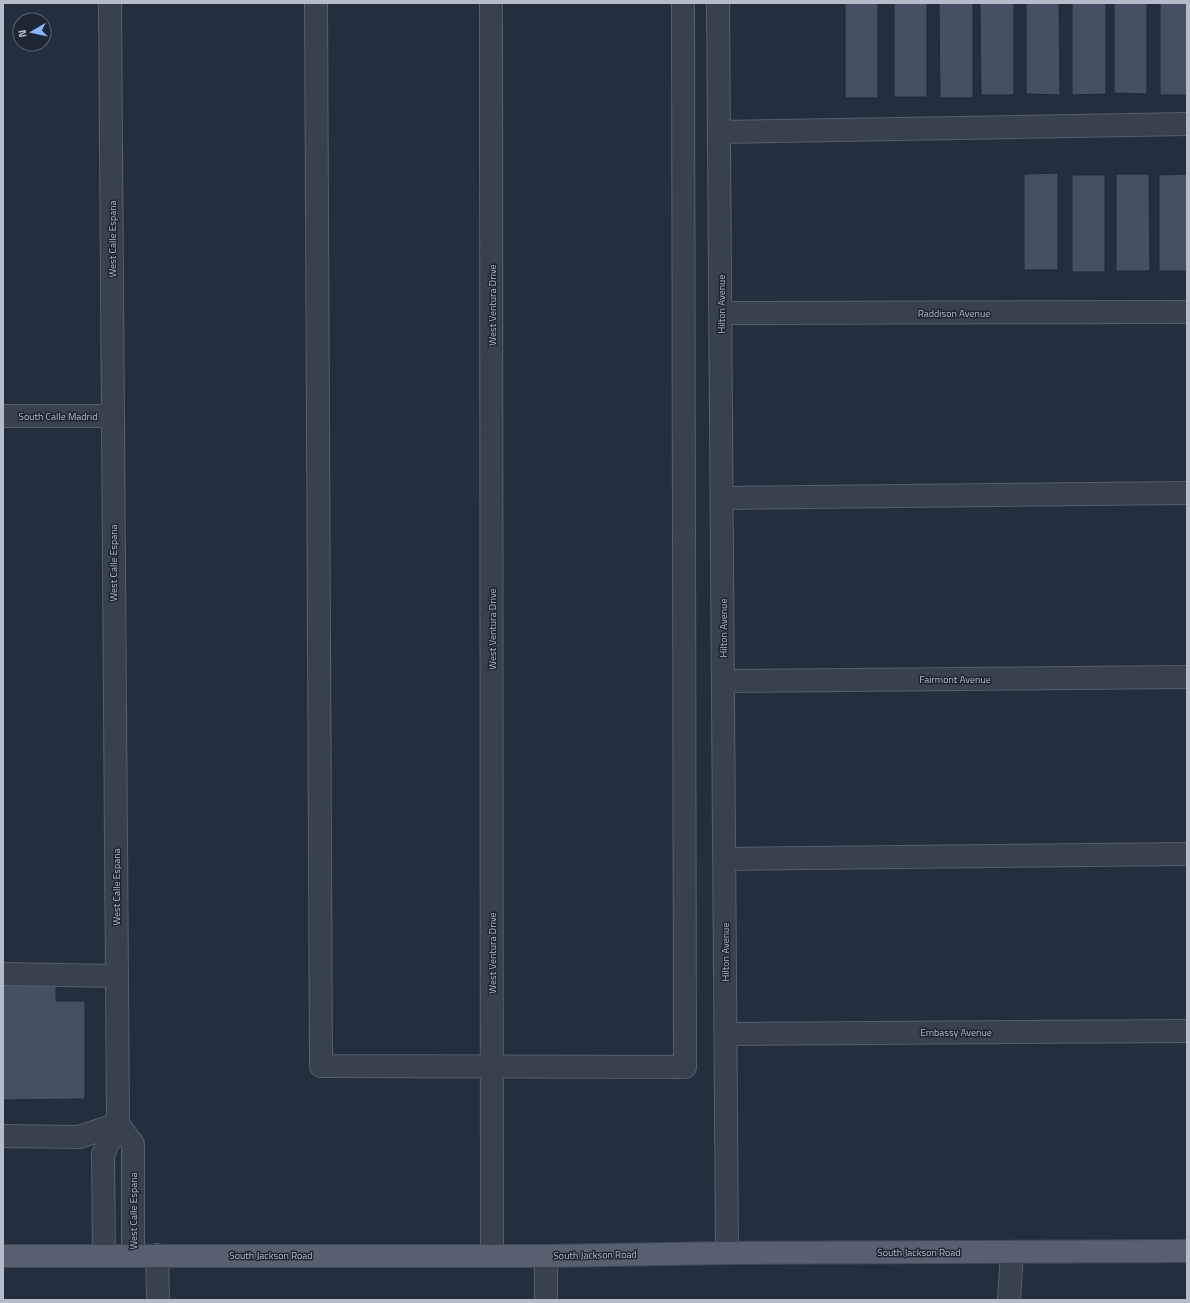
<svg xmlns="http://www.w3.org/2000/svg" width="1190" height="1303" font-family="'Titillium Web',sans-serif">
  <rect width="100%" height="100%" fill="#242f3e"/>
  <path fill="#455162" stroke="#1f2835" d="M845 3H878V98H845Z
    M894 3H927V97H894Z
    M939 3H973V98H940Z
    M980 3H1014V95H981Z
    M1026 3H1059L1060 95 1026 94Z
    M1072 3H1106V94L1072 95Z
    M1114 3H1147V94L1114 93Z
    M1160 3H1187V95H1160Z
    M1058 173V270H1024V174Z
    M1116 174H1149L1150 271H1116Z
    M1187 174V271H1159V175Z
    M1072 175H1105V272H1072Z
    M56 983V1001H85V1099L3 1100V984Z"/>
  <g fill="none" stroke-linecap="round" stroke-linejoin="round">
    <g stroke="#565f6c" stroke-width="24">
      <path id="minor" d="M316 3 321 1066 685 1067 683 3
        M491 3 492 1256
        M718 3 727 1253
        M719 132 1187 124
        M721 313 1187 312
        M3 416H112
        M722 498 1187 493
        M723 681 1187 677
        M725 859 1187 854
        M3 974 116 976
        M726 1034 1187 1031
        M118 1124 133 1144V1255
        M3 1136 79 1137 118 1124
        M157 1255 158 1300
        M104 1256 103 1154 118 1124 110 3
        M546 1256V1300
        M1009 1300 1012 1252"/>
    </g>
    <g stroke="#414a57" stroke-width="24">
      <path id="major" d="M3 1256H546L727 1253 1187 1251"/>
    </g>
    <use href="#minor" stroke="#38414e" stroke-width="22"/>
    <use href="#major" stroke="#56606e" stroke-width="22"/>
  </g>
  <g text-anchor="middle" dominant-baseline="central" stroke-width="3" stroke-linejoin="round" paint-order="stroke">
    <g font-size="10" fill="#b4bcc9" stroke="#1d2633">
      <text transform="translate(112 239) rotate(-90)">West Calle Espana</text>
      <text transform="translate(721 304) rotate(-90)">Hilton Avenue</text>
      <text transform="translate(492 305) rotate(-90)">West Ventura Drive</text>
      <text x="954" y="313">Raddison Avenue</text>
      <text x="58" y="416">South Calle Madrid</text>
      <text transform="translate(113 563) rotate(-90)">West Calle Espana</text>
      <text transform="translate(723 628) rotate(-90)">Hilton Avenue</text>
      <text transform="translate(492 629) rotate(-90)">West Ventura Drive</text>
      <text x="955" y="679">Fairmont Avenue</text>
      <text transform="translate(116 887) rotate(-90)">West Calle Espana</text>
      <text transform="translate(725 952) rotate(-90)">Hilton Avenue</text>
      <text transform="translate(492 953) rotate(-90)">West Ventura Drive</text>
      <text x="956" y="1032">Embassy Avenue</text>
      <text transform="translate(133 1211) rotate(-90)">West Calle Espana</text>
      <text x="919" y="1252">South Jackson Road</text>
      <text x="271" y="1255">South Jackson Road</text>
      <text transform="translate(595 1255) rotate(-1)">South Jackson Road</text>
    </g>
  </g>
  <rect width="1190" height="1303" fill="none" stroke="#b4bcc9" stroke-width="8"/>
  <g transform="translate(32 32) rotate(261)"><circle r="19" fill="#1d2633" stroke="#59626f"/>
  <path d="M0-3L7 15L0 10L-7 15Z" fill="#8ab4f8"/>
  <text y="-6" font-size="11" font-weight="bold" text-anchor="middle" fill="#b4bcc9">N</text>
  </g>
</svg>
